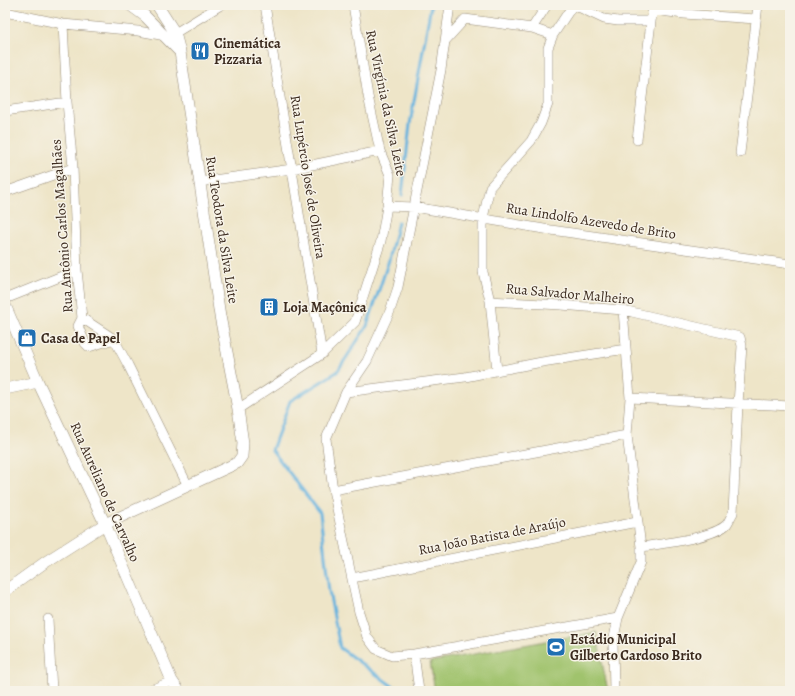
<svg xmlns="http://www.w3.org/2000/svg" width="795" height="696" font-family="Alegreya,serif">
  <rect width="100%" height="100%" fill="#f7f3e8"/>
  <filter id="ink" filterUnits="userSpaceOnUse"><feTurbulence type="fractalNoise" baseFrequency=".025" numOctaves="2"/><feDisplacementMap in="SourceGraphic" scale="8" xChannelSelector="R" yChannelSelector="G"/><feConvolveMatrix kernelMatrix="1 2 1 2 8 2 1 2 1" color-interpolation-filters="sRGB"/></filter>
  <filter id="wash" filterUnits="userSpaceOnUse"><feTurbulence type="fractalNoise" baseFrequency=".012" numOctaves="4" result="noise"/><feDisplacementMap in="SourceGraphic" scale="16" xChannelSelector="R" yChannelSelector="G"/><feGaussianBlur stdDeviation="0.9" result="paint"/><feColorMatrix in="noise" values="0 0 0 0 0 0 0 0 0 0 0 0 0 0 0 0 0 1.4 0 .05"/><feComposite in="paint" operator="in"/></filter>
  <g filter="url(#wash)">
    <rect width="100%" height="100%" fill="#eee5c8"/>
    <path fill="#a0c36d" stroke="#6e7646" d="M596 632 608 691H435L430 662Z"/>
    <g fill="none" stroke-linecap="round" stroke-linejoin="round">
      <path stroke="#64b2de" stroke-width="3" d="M402 195 410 124 431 5
        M396 691 395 688 340 648 329 591 320 513 272 450 290 401 337 372 367 326 389 260 398 222"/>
    </g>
  </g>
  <g filter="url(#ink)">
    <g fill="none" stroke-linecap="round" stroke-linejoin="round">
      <g stroke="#948873" stroke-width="10">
        <path id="minor" d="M265 5 322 354
          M450 5 441 70 398 287 390 311 367 361 346 392 326 439 333 490 359 612 367 637 376 649 392 656 414 654 618 618
          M574 5 604 19 618 21H651
          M653 10 684 14 756 19
          M5 12 63 24 138 31 166 36 175 33 221 5
          M63 24 67 102 73 168 77 270 82 318 114 339 128 365 188 486
          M532 28 547 5
          M446 40 465 19 532 28 553 35
          M5 111 67 102
          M637 140 653 5
          M740 153 758 5
          M199 182 292 169 380 151
          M5 192 73 168
          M387 206 414 207 544 229 790 264
          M5 299 77 270
          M490 301 561 305 623 310 740 337 742 346 738 404 733 513C731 516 729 521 727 524 714 538 660 544 641 547
          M82 318 78 326 85 343 89 347 114 339
          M497 371 490 301 483 272V218L490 187 531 141 541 123 548 104V48L553 35 573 5
          M346 392 465 377 542 362 626 349
          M630 398 790 406
          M238 409 322 354 355 322 381 241 387 206 390 175 380 151 368 96 353 5
          M333 490 627 435
          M352 578 637 522
          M48 619 52 691
          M414 654 419 691
          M148 691 172 681
          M614 691 613 643 618 618 641 562V547L627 435 630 398 623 310"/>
      </g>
      <g stroke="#948873" stroke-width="12">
        <path id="tertiary" d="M130 5 145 16 178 50
          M5 305 38 382 105 524 172 681 179 691
          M5 389 38 382
          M5 591 44 563 105 524 237 463 242 456 243 443 238 409 220 316 180 52 175 33 157 5"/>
      </g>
      <use href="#minor" stroke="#fff" stroke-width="9"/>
      <use href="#tertiary" stroke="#fff" stroke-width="11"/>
    </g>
  </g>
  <defs>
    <g id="restaurant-square" transform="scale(1)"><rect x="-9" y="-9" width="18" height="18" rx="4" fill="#1f6fb2" stroke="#f7f3e8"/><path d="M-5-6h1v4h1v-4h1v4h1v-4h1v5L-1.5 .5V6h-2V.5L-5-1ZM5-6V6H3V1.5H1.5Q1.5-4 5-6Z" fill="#fff"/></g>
    <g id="building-square" transform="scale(1)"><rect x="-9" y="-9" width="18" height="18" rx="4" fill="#1f6fb2" stroke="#f7f3e8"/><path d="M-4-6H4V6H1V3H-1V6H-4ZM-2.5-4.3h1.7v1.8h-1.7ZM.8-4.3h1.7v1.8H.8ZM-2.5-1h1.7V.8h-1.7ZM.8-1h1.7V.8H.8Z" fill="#fff"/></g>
    <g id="shop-square" transform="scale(1)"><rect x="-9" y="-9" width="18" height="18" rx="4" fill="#1f6fb2" stroke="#f7f3e8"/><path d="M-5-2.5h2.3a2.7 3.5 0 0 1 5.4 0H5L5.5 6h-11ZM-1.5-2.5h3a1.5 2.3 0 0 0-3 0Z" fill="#fff"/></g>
    <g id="stadium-square" transform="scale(1)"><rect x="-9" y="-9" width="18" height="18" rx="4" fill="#1f6fb2" stroke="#f7f3e8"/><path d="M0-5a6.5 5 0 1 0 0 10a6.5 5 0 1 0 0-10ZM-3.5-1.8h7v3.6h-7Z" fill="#fff"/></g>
  </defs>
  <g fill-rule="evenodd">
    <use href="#restaurant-square" x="200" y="51"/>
    <use href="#building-square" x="269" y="307"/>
    <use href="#shop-square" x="27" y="338"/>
    <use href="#stadium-square" x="556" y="647"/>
  </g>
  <g text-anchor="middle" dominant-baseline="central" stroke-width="3" stroke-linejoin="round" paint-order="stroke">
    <g font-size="14" font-weight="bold" fill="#3b2a1e" stroke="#f7f3e8" text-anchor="start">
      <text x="214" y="43">Cinemática<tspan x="214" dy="16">Pizzaria</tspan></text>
      <text x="283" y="307">Loja Maçônica</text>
      <text x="41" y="338">Casa de Papel</text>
      <text x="570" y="639">Estádio Municipal<tspan x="570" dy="16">Gilberto Cardoso Brito</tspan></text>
    </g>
    <g font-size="14" fill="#3b2a1e" stroke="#f7f3e8">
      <text transform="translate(386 103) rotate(78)">Rua Virgínia da Silva Leite</text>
      <text transform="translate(308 177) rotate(81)">Rua Lupércio José de Oliveira</text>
      <text transform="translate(591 221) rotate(9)">Rua Lindolfo Azevedo de Brito</text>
      <text transform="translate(62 226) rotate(-94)">Rua Antônio Carlos Magalhães</text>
      <text transform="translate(222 230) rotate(81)">Rua Teodora da Silva Leite</text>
      <text transform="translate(570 294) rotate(5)">Rua Salvador Malheiro</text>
      <text transform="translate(105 492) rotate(66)">Rua Aureliano de Carvalho</text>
      <text transform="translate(492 536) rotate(-11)">Rua João Batista de Araújo</text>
    </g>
  </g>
  <rect width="795" height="696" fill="none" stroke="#f7f3e8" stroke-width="20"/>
</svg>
